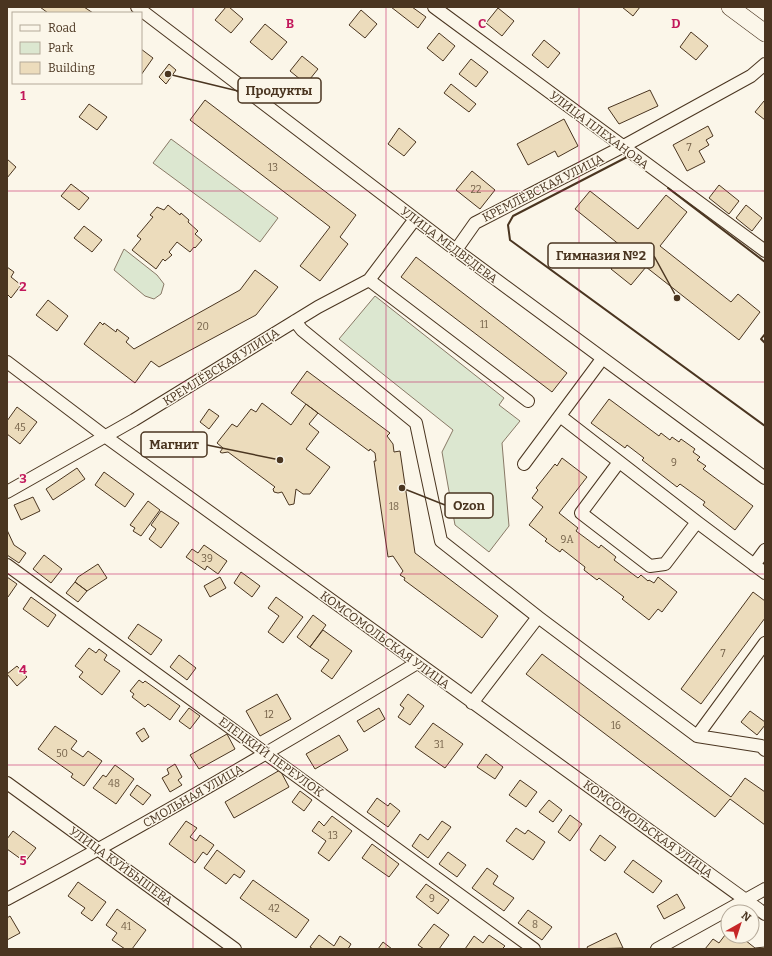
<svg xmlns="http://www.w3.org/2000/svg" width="772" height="956" font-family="Bitter,serif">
  <rect width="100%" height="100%" fill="#fbf6e9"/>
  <path fill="#dce7d0" stroke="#887966" d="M171 139 278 218 260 242 153 163Z
    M124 249 157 275 164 284 161 294 154 299 145 296 114 270Z
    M375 296 504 398 499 405 520 421 502 443 509 526 489 552 455 525 442 452 453 430 339 339Z"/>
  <path fill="#ecdcbc" stroke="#4a3520" d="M40 7H84L93 13H48Z
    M226 7H229L243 19 231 33 215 20Z
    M391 7H412L426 17 418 28Z
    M622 7H640L633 16Z
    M498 8 514 21 502 36 486 23Z
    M361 10 377 24 365 38 349 25Z
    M265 24 287 42 272 60 250 42Z
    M691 32 708 46 696 60 680 47Z
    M439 33 455 46 443 61 427 48Z
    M544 40 560 53 548 68 532 55Z
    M141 49 153 58 141 75Z
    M302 56 318 69 306 84 290 71Z
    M471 59 488 72 476 87 459 74Z
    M169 64 176 70 166 84 159 77Z
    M451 84 476 104 469 112 444 93Z
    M650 90 658 106 619 124 608 108Z
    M205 100 356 215 340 237 348 244 320 281 300 266 330 227 190 120Z
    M764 101 765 102V120L755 112Z
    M89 104 107 117 97 130 79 117Z
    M564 119 578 146 558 157 555 151 528 165 517 144Z
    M708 126 713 136 706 140 709 145 699 151 705 162 687 171 673 145Z
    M399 128 416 142 404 156 388 144Z
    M7 159 16 167 7 178Z
    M472 171 495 190 480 209 456 190Z
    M71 184 89 198 79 210 61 196Z
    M719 185 739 201 729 214 709 198Z
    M590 191 638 229 666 195 687 212 660 246 731 302 738 294 760 312 739 340 646 267 631 285 611 269 626 250 575 209Z
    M168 205 180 215 181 213 189 220 188 222 198 231 195 234 202 240 195 248 194 247 190 252 177 242 169 252 172 255 165 261 163 259 156 269 132 250 141 239 137 236 153 217 150 215 157 207 164 210Z
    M746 205 762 218 752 231 736 218Z
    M84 226 102 240 92 252 74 238Z
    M416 257 567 373 552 392 401 277Z
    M7 267 14 272 11 277 21 285 11 298 7 294Z
    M255 270 278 287 256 315 159 367 151 361 135 383 84 344 100 322 103 325 104 323 116 332 117 329 129 338 126 342 134 349 240 290Z
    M48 300 68 316 57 331 36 315Z
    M307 371 390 433 387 436 393 444 394 452 400 451 415 553 498 616 482 638 404 580 405 578 400 575 403 571 393 556 388 557 374 461H376L375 453 370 449 369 451 291 393Z
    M609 399 659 436 661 433 670 440 672 437 679 442 681 439 695 449 693 452 700 457 697 460 706 466 703 469 753 506 735 530 703 505 705 502 680 484 677 487 642 460 644 458 627 445 625 448 591 423Z
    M262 403 291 425 306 404 318 413 309 424 319 432 306 449 330 467 310 494H303L296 489 294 504 289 505 282 492 278 493 274 492 273 489 275 487 228 452 222 453 220 452 223 448 217 443 232 424 237 427 251 409 256 412Z
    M17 407 37 422 20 444 7 434V421Z
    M209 409 219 416 209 429 200 422Z
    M562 458 587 477 559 513 578 528 576 531 599 548 601 545 616 557 614 560 638 578 641 575 648 581 649 580 654 583 658 577 677 592 662 612 658 609 649 620 622 599 624 597 599 578 597 580 584 570 585 567 562 549 560 552 545 541 547 539 529 525 543 507 532 498 538 490 536 488 555 464 557 466Z
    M77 468 85 479 53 500 46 489Z
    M104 472 134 494 125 507 95 485Z
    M33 497 40 511 21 520 14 505Z
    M148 501 160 510 141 536 133 531 135 528 130 525Z
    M161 511 179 523 161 548 149 539 156 529 151 525Z
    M7 530 14 545 26 553 19 563 7 555Z
    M204 545 227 561 218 574 207 566 205 570 186 557 192 549 198 553Z
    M44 555 62 569 51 583 33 569Z
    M98 564 107 578 87 591 75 582 78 577Z
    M241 572 260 586 252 597 234 583Z
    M7 577 17 584 8 597H7Z
    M220 577 226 588 210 597 204 586Z
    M75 582 87 591 78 602 66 593Z
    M753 592 765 601V618L701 704 681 689Z
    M31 597 56 615 48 627 23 609Z
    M276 597 303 617 283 643 268 632 279 616 268 608Z
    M313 615 326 625 310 647 297 637Z
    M138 624 162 640 151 655 128 638Z
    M323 630 352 651 332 679 321 671 329 660 310 647Z
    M89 648 96 653 99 649 107 655 104 660 120 671 102 695 79 677 83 672 75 666Z
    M542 654 731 797 745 778 765 792V825L730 799 715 817 526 674Z
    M179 655 196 668 187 680 170 667Z
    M17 666 27 677 17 686 7 674Z
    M139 680 143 683 145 681 180 706 170 720 148 704 145 707 132 697 134 694 130 691Z
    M277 694 291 719 260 736 246 711Z
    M408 694 424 706 410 725 398 717 404 708 400 705Z
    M189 708 200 716 190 729 179 721Z
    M379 708 385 719 364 732 357 721Z
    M750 711 765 722V725L757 735 741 722Z
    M433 723 463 744 445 768 415 747Z
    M55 726 77 741 71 749 83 757 88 751 102 761 84 786 71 777 73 774 38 749Z
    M144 728 149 737 142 742 136 733Z
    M227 734 235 749 199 769 190 755Z
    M339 735 348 750 315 769 306 754Z
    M486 754 503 767 495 779 477 767Z
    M175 764 182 777 178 780 182 785 170 792 162 778 169 774 167 769Z
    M115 765 134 779 116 804 93 788 103 775 106 777Z
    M280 770 289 787 234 818 225 802Z
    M520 780 537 792 526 807 509 795Z
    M137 785 151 795 143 805 130 795Z
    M300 791 312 800 304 811 292 802Z
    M377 798 388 806 390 803 400 811 388 827 367 812Z
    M549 800 562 810 553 822 539 812Z
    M570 815 582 824 570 841 558 832Z
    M332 816 352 831 329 861 318 853 326 841 312 831 319 821 324 826Z
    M186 821 197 828 190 837 196 841 200 835 214 845 207 855 203 852 195 863 169 844Z
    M442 821 451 827 428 858 412 846 420 834 428 840Z
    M516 828 525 834 528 830 545 842 533 860 506 841Z
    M13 831 36 848 25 862 7 849V839Z
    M600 835 616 847 605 861 590 850Z
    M372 844 399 864 389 877 362 858Z
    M217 850 245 871 240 878 234 874 226 884 204 868Z
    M448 852 466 865 457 877 439 864Z
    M633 860 662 881 653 893 624 872Z
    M487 868 498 876 493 884 514 898 504 911 472 888Z
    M253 880 309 920 296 938 240 898Z
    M78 882 106 902 92 921 81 913 85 908 68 896Z
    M426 884 449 900 438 914 416 897Z
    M677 894 685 908 664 919 657 906Z
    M117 909 146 930 132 949H125L112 940 117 933 106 925Z
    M528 910 552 927 542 940 518 923Z
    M10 916 20 933 7 940V918Z
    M434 924 449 935 439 949H424L418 945Z
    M728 931V936H740L755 948 765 947V949H705L713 939 719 943Z
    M616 933 623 948 588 949 587 947Z
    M319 935 334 946 340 936 351 944 348 949H313L310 947Z
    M489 935 505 946 502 949H465L474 936 483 943Z
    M383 942 392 949H378Z"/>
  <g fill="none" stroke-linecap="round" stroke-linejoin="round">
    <g stroke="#4a3520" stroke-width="14">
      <path id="minor" d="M137 7 456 250 765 478
        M434 7 765 251
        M456 250 475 223 622 147 751 76 765 64
        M369 280 528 401
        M295 321 302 330 416 423 441 541 538 617
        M7 362 106 437 765 914
        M560 416 697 522 765 573
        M619 462 581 513 650 566 665 564 697 522
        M524 464 602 359
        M7 492 134 420 318 307 369 280 415 219
        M7 565 534 949
        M754 565 765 550
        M472 703 538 617 697 736 765 643
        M697 736 761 746 765 750
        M7 783 235 949
        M7 899C146 825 282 745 417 663
        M657 949 765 889"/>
    </g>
    <g stroke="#4a3520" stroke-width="18">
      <path id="secondary" d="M730 7 765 33"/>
    </g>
    <use href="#minor" stroke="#fbf6e9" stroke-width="12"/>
    <use href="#secondary" stroke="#fbf6e9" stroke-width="17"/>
    <path stroke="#4a3520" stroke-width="2" d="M629 156 513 216 508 225 510 240 765 426
      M668 188 765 262
      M765 334 761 339 765 343"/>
  </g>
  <path fill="none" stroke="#c2185b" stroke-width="1" stroke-opacity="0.55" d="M193 7V949M386 7V949M579 7V949M7 191H765M7 382H765M7 574H765M7 765H765"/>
  <g text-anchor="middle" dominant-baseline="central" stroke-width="3" stroke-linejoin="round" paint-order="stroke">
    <g font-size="10" fill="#725f47">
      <text x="689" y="148">7</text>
      <text x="273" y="168">13</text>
      <text x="476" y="190">22</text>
      <text x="484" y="325">11</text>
      <text x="203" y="327">20</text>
      <text x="20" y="428">45</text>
      <text x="674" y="463">9</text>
      <text x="394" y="507">18</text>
      <text x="567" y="540">9А</text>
      <text x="207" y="559">39</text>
      <text x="723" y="654">7</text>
      <text x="269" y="715">12</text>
      <text x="616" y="726">16</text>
      <text x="439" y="745">31</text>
      <text x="62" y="754">50</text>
      <text x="114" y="784">48</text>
      <text x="333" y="836">13</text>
      <text x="432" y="899">9</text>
      <text x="274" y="909">42</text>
      <text x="535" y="925">8</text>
      <text x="126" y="927">41</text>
    </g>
    <g font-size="12" fill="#4a3520" stroke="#fbf6e9">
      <text transform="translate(599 130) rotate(37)">УЛИЦА ПЛЕХАНОВА</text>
      <text transform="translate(543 188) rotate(-27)">КРЕМЛЁВСКАЯ УЛИЦА</text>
      <text transform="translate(449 245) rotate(37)">УЛИЦА МЕДВЕДЕВА</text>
      <text transform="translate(221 367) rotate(-32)">КРЕМЛЁВСКАЯ УЛИЦА</text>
      <text transform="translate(385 640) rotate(36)">КОМСОМОЛЬСКАЯ УЛИЦА</text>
      <text transform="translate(271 757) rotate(36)">ЕЛЕЦКИЙ ПЕРЕУЛОК</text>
      <text transform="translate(193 796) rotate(-30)">СМОЛЬНАЯ УЛИЦА</text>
      <text transform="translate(648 829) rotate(36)">КОМСОМОЛЬСКАЯ УЛИЦА</text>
      <text transform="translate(121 866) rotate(36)">УЛИЦА КУЙБЫШЕВА</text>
    </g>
  </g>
  <g font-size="13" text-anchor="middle" font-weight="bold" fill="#c2185b" stroke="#fbf6e9" stroke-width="3" stroke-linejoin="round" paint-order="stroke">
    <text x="290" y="28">B</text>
    <text x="482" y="28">C</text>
    <text x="676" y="28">D</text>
    <text x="23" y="100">1</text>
    <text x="23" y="291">2</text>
    <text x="23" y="483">3</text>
    <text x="23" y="674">4</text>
    <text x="23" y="865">5</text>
  </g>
  <path fill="none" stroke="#4a3520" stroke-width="1.5" d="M168 74L238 91M677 298L654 256M280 460L207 445M402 488L445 505"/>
  <g fill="#4a3520" stroke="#fbf6e9" stroke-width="1.5">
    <circle cx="168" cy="74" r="4"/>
    <circle cx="677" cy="298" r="4"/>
    <circle cx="280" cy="460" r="4"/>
    <circle cx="402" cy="488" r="4"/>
  </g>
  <g fill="#fbf6e9" stroke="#4a3520" stroke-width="1.5">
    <rect x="238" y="78" width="83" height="25" rx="4"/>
    <rect x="548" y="243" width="106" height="25" rx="4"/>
    <rect x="141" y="432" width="66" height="25" rx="4"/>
    <rect x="445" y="493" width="48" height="25" rx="4"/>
  </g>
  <g font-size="13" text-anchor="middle" font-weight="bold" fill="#4a3520">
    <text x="279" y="95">Продукты</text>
    <text x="601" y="260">Гимназия №2</text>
    <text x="174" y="449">Магнит</text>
    <text x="469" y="510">Ozon</text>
  </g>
  <rect width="772" height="956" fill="none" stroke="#4a3520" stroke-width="16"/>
  <rect x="12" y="12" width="130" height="72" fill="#fbf6e9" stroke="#b4a999"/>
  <rect x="20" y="25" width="20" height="6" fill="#fbf6e9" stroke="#b4a999"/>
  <text x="48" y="32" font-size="12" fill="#4a3520">Road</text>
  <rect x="20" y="42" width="20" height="12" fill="#dce7d0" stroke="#b4a999"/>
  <text x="48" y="52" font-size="12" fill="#4a3520">Park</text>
  <rect x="20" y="62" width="20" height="12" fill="#ecdcbc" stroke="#b4a999"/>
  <text x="48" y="72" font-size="12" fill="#4a3520">Building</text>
  <g transform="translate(740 924) rotate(39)"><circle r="19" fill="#fbf6e9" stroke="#b4a999"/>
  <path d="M0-3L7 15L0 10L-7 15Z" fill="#c62828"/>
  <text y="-6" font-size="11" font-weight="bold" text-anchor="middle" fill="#4a3520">N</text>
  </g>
</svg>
